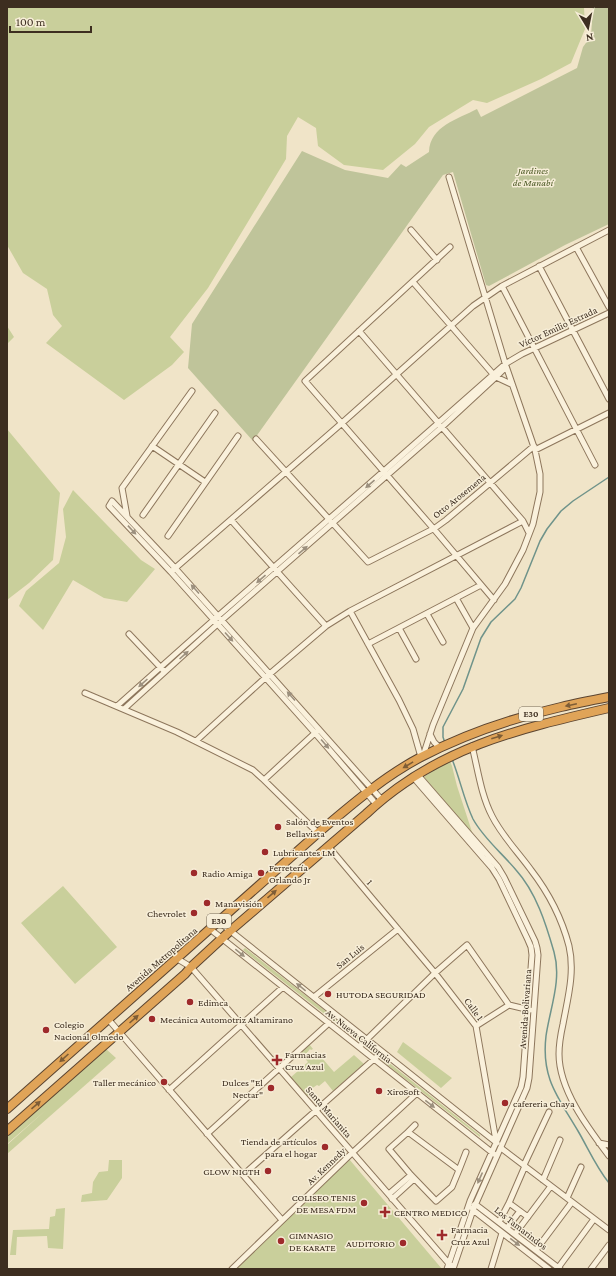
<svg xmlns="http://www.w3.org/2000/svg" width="616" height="1276" font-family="'Crimson Pro',serif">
  <rect width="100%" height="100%" fill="#f0e4c8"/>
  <path fill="#c9cf9b" d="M7 7H584L585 29 571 63 541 79 487 103 473 100 429 127 415 144 383 170 344 165 318 146 316 128 298 117 287 136 286 159 208 288 170 337 184 352 172 365 124 400 46 343 62 326 53 315 47 289 23 273 7 245Z
    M7 326 14 337 7 344Z
    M7 429 60 493 53 560 29 583 7 600Z
    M73 490 141 560 155 569 127 602 104 598 73 580 43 630 19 606 26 591 59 563 66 537 63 509Z
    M450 761 452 766 457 786 473 835 424 777 439 766Z
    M63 886 117 947 75 984 21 923Z
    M245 948 360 1038 359 1041 243 950Z
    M403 1042 452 1078 441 1088 397 1052Z
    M309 1044 313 1049 311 1050 310 1049 306 1054 311 1057 310 1059 311 1060 316 1056 313 1053 316 1051 334 1072 354 1055 364 1064 333 1091 325 1081 319 1086 317 1085 308 1091 310 1094 306 1097 290 1078 308 1062 300 1053Z
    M106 1049 116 1058 7 1154V1145L46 1110 7 1144V1136Z
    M383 1058 480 1135V1137L381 1060Z
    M349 1159 442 1269H234Z
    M109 1160H122V1178L107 1200 81 1202 82 1195 92 1193 93 1182 99 1172 108 1171Z
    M65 1208 63 1249 48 1248 47 1236 17 1237 16 1255H10L13 1230 49 1229 50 1217 55 1216 56 1209Z
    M478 1209 556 1269H554L477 1210Z"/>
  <path fill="#bfc49a" d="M593 7H609V224L565 245 489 286 486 285 453 172 443 175 253 441 188 368 192 324 302 151 345 170 388 178 401 164 406 167 429 152C430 126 458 119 477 109L481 117 577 68 583 47 591 36Z"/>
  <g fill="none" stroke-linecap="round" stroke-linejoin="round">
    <path stroke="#6f938a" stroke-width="1.5" d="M445 743 443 737V727L463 689 481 638 491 622 515 599 521 588 540 541 547 529 561 511 573 501 609 477
      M452 759C460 779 464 800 473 819 484 839 502 853 516 870 536 892 546 924 554 952 562 980 550 1008 546 1036 541 1078 558 1097 578 1131 588 1148 596 1167 609 1183"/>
    <g stroke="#8d765c" stroke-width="7">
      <path id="minor" d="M411 230 437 260
        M450 247 305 381 433 528 494 600
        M576 247 609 307
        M539 266 609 399
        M413 282 493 374 496 377 511 384
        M502 286 595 465
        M359 331 523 521 529 533
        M256 439 368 562 435 528 446 520 534 446
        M152 446 205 482
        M535 450 609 413
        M143 515 215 413
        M127 516 122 488 192 391
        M231 520 326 626
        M168 536 238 436
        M173 570 342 423 473 306 502 286 609 230
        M456 598 473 628
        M350 611 399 700 413 729 421 757
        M427 614 443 642
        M399 628 416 659
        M129 634 163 670
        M368 644 481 585
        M85 693 177 732 253 770 264 780 318 833
        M117 706 218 616 384 471 505 364 522 354 609 313
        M124 709 222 620 442 427 496 377 505 368
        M430 734 434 742 440 748
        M196 741 265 678 326 626 350 611 523 521
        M472 746C478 770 481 795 492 816 502 836 518 852 531 870 548 892 562 919 569 946 575 972 568 997 563 1024 561 1033 559 1044 559 1054 559 1090 588 1128 609 1156
        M423 756 433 725 473 628 505 584 523 550 533 524 540 492V474L535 450 506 366 449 177
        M417 774 498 867 504 877 535 941 537 948 538 955 529 1078 527 1088 473 1210 453 1269
        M413 777 492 868 499 879 528 940 531 947 532 955 523 1077 521 1087 470 1201 447 1269
        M264 780 316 732
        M376 804 315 733 171 572 109 506 112 501 175 568 381 799
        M328 846 435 973 476 1026 496 1141
        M218 921 497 1143
        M210 929 494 1154
        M176 958 191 967 451 1266
        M314 997 398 929
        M108 1019 282 1220
        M476 1026 509 1005
        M359 1047 435 973 467 945 509 1005 530 1010
        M169 1090 283 987
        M408 1132 459 1170 452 1187 436 1201 411 1175 389 1149Z
        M408 1132 415 1125
        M207 1134 329 1023
        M599 1143 609 1145
        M501 1148 609 1230
        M524 1165 549 1112
        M459 1170 466 1152
        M243 1175 382 1052
        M543 1180 560 1140
        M389 1194 411 1175
        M567 1198 581 1167
        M392 1199 414 1179
        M509 1203 528 1217
        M474 1205 475 1204 560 1269
        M472 1208 473 1210 549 1269
        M499 1222 509 1203 525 1166
        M507 1228 520 1211
        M515 1234 551 1186
        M536 1250 572 1202
        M558 1268 594 1219
        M232 1269 352 1153 417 1093
        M491 1269 502 1233
        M591 1269 609 1245"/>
    </g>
    <g stroke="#5b4430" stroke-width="10">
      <path id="highway" d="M7 1109 318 833C350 806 383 777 421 757 465 734 513 718 561 707 577 703 593 700 609 697
        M7 1131 185 974 191 967 230 931 366 814C436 748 518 729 609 708"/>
    </g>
    <use href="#minor" stroke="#faf1dc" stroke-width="5"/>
    <use href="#highway" stroke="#e0a458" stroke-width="8"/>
  </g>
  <defs><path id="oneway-solid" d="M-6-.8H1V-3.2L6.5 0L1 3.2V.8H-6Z"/></defs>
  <g fill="#9c907e">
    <use href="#oneway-solid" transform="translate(370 484) rotate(139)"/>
    <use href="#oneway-solid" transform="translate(132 530) rotate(47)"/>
    <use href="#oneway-solid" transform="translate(303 550) rotate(-41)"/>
    <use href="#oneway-solid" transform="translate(261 579) rotate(139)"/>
    <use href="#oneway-solid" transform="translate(195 589) rotate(-132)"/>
    <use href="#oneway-solid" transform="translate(229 637) rotate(48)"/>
    <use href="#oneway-solid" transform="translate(184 655) rotate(-42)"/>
    <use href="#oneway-solid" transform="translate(143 683) rotate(138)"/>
    <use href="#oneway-solid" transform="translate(291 696) rotate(-132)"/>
    <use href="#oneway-solid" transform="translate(325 744) rotate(49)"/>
    <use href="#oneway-solid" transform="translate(240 953) rotate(39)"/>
    <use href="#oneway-solid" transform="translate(301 987) rotate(-141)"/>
    <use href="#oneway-solid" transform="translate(430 1104) rotate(38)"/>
    <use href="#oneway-solid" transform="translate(480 1178) rotate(114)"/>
    <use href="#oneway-solid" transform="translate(515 1242) rotate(37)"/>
  </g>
  <g fill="#7e5d36">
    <use href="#oneway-solid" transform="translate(571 705) rotate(168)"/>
    <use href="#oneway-solid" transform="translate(497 737) rotate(-18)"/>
    <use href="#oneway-solid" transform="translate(408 765) rotate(149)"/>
    <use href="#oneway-solid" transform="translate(272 894) rotate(-41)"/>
    <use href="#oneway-solid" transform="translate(134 1019) rotate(-42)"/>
    <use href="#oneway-solid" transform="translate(64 1058) rotate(138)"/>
    <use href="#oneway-solid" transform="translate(36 1105) rotate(-41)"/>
  </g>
  <g fill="#9e2a2b" stroke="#f7eed8" stroke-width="1.5">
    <circle cx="278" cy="827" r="4"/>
    <circle cx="265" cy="852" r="4"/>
    <circle cx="194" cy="873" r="4"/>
    <circle cx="261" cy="873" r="4"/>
    <circle cx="207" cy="903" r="4"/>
    <circle cx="194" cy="913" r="4"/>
    <circle cx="328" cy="994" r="4"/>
    <circle cx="190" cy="1002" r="4"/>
    <circle cx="152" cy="1019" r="4"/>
    <circle cx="46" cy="1030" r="4"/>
    <path d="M275 1054h4v4h4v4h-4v4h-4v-4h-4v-4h4z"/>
    <circle cx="164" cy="1082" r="4"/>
    <circle cx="271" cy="1088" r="4"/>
    <circle cx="379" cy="1091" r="4"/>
    <circle cx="505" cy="1103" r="4"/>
    <circle cx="325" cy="1147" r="4"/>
    <circle cx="268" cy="1171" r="4"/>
    <circle cx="364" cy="1203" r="4"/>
    <path d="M383 1206h4v4h4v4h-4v4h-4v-4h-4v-4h4z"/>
    <path d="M440 1229h4v4h4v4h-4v4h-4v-4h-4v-4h4z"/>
    <circle cx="281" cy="1241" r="4"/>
    <circle cx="403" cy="1243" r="4"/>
  </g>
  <g text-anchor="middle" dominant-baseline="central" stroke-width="3" stroke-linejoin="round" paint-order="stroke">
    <g fill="#f7eed8" stroke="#756857" stroke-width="1">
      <rect x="519" y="707" width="24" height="14" rx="3"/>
      <rect x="207" y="914" width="24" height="14" rx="3"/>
    </g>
    <g font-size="9" font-weight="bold" fill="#3d2e20">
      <text x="531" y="714">E30</text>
      <text x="219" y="921">E30</text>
    </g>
    <g font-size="10" font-style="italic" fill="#4d5a26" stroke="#f7eed8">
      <text x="533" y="170">Jardines<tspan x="533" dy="12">de Manabí</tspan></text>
    </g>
    <g font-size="10" fill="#3d2e20" stroke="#f7eed8">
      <text transform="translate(558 327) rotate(-25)">Víctor Emilio Estrada</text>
      <text transform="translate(459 496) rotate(-39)">Otto Arosemena</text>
      <text transform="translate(370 882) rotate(50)">1</text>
      <text transform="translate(350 956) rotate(-39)">San Luis</text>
      <text transform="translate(161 959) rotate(-41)">Avenida Metropolitana</text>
      <text transform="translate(474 1009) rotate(54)">Calle 1</text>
      <text transform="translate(525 1009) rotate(-86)">Avenida Bolivariana</text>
      <text transform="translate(359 1036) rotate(38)">Av. Nueva California</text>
      <text transform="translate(329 1112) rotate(49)">Santa Marianita</text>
      <text transform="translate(326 1166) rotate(-44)">Av. Kennedy</text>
      <text transform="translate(521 1228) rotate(38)">Los Tamarindos</text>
    </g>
    <g font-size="10" fill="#3d2e20" stroke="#f7eed8" text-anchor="start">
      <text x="286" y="821">Salón de Eventos<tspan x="286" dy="12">Bellavista</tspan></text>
      <text x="273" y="852">Lubricantes LM</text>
      <text x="269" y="867">Ferretería<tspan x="269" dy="12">Orlando Jr</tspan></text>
      <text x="202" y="873">Radio Amiga</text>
      <text x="215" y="903">Manavisión</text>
      <text x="186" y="913" text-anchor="end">Chevrolet</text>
      <text x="336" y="994">HUTODA SEGURIDAD</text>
      <text x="198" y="1002">Edimca</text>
      <text x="160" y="1019">Mecánica Automotriz Altamirano</text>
      <text x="54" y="1024">Colegio<tspan x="54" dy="12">Nacional Olmedo</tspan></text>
      <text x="285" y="1054">Farmacias<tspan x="285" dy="12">Cruz Azul</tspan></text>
      <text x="156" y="1082" text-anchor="end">Taller mecánico</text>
      <text x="263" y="1082" text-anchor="end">Dulces "El<tspan x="263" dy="12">Nectar"</tspan></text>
      <text x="387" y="1091">XiroSoft</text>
      <text x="513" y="1103">cafereria Chaya</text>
      <text x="317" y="1141" text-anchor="end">Tienda de artículos<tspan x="317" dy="12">para el hogar</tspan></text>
      <text x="260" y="1171" text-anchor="end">GLOW NIGTH</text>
      <text x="356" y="1197" text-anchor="end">COLISEO TENIS<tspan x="356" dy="12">DE MESA FDM</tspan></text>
      <text x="394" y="1212">CENTRO MEDICO</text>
      <text x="451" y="1229">Farmacia<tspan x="451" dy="12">Cruz Azul</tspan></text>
      <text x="289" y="1235">GIMNASIO<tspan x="289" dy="12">DE KARATE</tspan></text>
      <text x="395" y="1243" text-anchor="end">AUDITORIO</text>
    </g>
  </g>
  <rect width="616" height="1276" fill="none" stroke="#3d2e20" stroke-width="16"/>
  <g transform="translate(588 28) rotate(170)" stroke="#f7eed8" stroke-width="3" paint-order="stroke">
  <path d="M0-3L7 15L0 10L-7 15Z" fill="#3d2e20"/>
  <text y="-6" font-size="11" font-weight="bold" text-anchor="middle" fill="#3d2e20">N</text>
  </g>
  <path d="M10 26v6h81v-6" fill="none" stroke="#3d2e20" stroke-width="2"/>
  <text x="16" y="26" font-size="12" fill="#3d2e20" stroke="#f7eed8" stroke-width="3" paint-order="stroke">100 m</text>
</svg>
